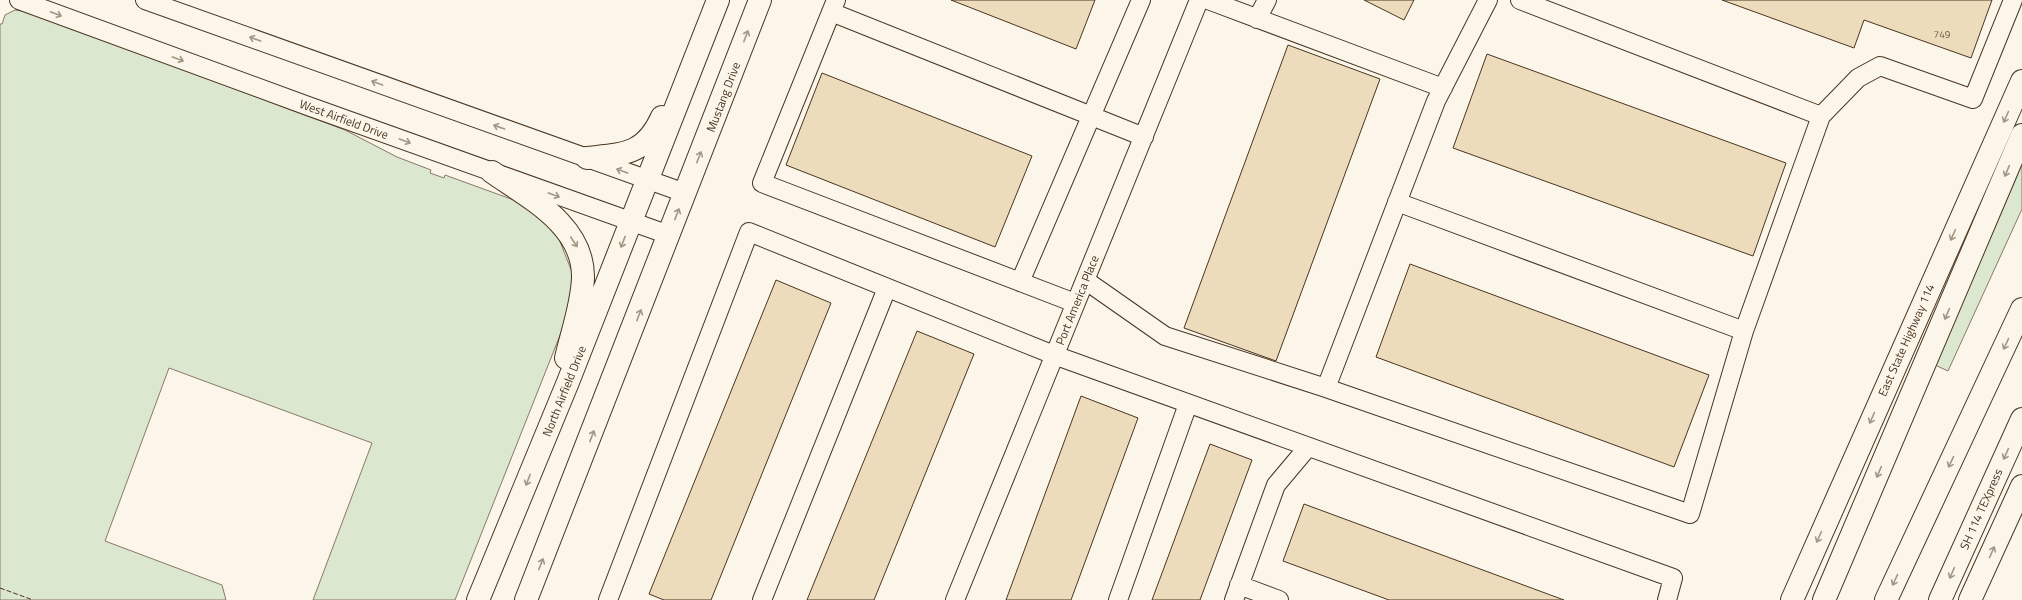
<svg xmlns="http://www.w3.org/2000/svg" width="2022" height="600" font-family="'Titillium Web',sans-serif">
  <rect width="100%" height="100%" fill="#fbf6e9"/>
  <path fill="#dce7d0" stroke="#887966" d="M15 10 28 12 345 130 397 157 431 170 430 173 444 178 445 175 522 203 557 234 572 272 574 290 570 310 455 600H313L372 443 169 368 105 541 222 585 226 600H0V24H2L5 15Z
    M2022 156V209L1948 371 1935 365Z"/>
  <path fill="#ecdcbc" stroke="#4a3520" d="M951 0H1095L1076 49Z
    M1364 0H1414L1404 20Z
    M1722 0H1992L1971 58 1864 20 1854 48Z
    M1288 45 1380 79 1276 361 1184 328Z
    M1487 54 1786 163 1753 256 1453 148Z
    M822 73 1032 156 995 247 786 165Z
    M1410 264 1709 375 1674 467 1376 357Z
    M776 280 831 303 711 600H664L649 594Z
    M917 331 974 354 874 600H807Z
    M1081 396 1138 418 1071 600H1006Z
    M1210 444 1252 460 1200 600H1152Z
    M1304 504 1564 600H1389L1283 561Z"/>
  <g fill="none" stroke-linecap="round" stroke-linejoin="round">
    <g stroke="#4a3520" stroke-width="20">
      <path id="minor" d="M19 0 308 106 669 235
        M145 0 685 193
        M836 0 762 183 1075 303
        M1208 0 1443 88
        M1488 0 1436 101 1326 388 1690 514 1744 331 1821 116 1520 0
        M831 12 1144 137
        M1257 19 1267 0
        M1821 116 1858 78 1880 66 1973 99 2013 0
        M1397 202 1744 331
        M1085 280 1165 336 1326 388
        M1020 282 1141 0
        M1239 585 1279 600
        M608 600 749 232 1054 355 1673 578 1667 600
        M762 600 887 288
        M955 600 1199 0
        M1118 600 1188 404
        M1234 600 1276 485 1308 447"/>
    </g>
    <g stroke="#4a3520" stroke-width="24">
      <path id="major" d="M587 158C624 154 645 155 662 117
        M492 172C529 198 584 225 583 278 582 305 572 332 566 358
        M478 600 568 382 718 0
        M526 600 760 0
        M1792 600 2022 81"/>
    </g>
    <g stroke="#4a3520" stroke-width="24">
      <path id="highway" d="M1824 600 2022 135
        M1886 600 2022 309
        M1940 600 2022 419
        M1970 600 2022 486"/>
    </g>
    <use href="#minor" stroke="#fbf6e9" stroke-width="18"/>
    <use href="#major" stroke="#fbf6e9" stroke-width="22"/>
    <use href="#highway" stroke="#fbf6e9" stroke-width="22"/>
    <path stroke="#4a3520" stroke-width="1" stroke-dasharray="5 2" stroke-linecap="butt" d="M0 588 33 600"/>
  </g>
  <defs><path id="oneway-shaft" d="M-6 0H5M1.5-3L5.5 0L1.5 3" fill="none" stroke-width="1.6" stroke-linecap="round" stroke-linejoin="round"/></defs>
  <g stroke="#a29684">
    <use href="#oneway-shaft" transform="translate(56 14) rotate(21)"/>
    <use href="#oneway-shaft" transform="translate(746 36) rotate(-69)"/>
    <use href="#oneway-shaft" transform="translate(255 39) rotate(-160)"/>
    <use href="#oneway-shaft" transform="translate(178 59) rotate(20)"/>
    <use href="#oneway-shaft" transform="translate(377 83) rotate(-160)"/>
    <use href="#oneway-shaft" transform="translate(2006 117) rotate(114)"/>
    <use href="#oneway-shaft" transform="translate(499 127) rotate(-161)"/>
    <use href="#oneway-shaft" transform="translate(405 141) rotate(20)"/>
    <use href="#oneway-shaft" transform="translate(699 157) rotate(-69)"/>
    <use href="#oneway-shaft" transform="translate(622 171) rotate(-160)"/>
    <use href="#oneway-shaft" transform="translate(2007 171) rotate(113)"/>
    <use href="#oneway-shaft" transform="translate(554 195) rotate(20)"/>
    <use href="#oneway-shaft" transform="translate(677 214) rotate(-69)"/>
    <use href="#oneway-shaft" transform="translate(1953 235) rotate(114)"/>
    <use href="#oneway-shaft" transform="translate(574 242) rotate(57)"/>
    <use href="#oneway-shaft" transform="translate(623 242) rotate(111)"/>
    <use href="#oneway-shaft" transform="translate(1947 314) rotate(113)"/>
    <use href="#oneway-shaft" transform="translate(639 315) rotate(-69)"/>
    <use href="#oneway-shaft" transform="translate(2006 344) rotate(115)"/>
    <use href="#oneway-shaft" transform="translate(1872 418) rotate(114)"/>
    <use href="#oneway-shaft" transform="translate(592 436) rotate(-69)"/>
    <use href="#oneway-shaft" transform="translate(2006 454) rotate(114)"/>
    <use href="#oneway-shaft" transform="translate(1951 462) rotate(115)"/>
    <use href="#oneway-shaft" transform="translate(1879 472) rotate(113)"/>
    <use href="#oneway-shaft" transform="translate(528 480) rotate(111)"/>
    <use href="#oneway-shaft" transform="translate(1819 537) rotate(114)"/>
    <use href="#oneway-shaft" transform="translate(1992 552) rotate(-66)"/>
    <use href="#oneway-shaft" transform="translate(541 564) rotate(-68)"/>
    <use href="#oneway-shaft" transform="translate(1952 573) rotate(114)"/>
    <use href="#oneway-shaft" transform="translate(1895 580) rotate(115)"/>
  </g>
  <g text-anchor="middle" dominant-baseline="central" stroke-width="3" stroke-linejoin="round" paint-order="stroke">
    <g font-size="10" fill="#725f47">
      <text x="1942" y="34">749</text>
    </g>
    <g font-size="12" fill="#4a3520" stroke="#fbf6e9">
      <text transform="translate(723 97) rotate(-69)">Mustang Drive</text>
      <text transform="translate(344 119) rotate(20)">West Airfield Drive</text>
      <text transform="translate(1077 300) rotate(-68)">Port America Place</text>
      <text transform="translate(1906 340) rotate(-66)">East State Highway 114</text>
      <text transform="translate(564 391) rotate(-68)">North Airfield Drive</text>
      <text transform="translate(1981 509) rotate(-66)">SH 114 TEXpress</text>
    </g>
  </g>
</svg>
